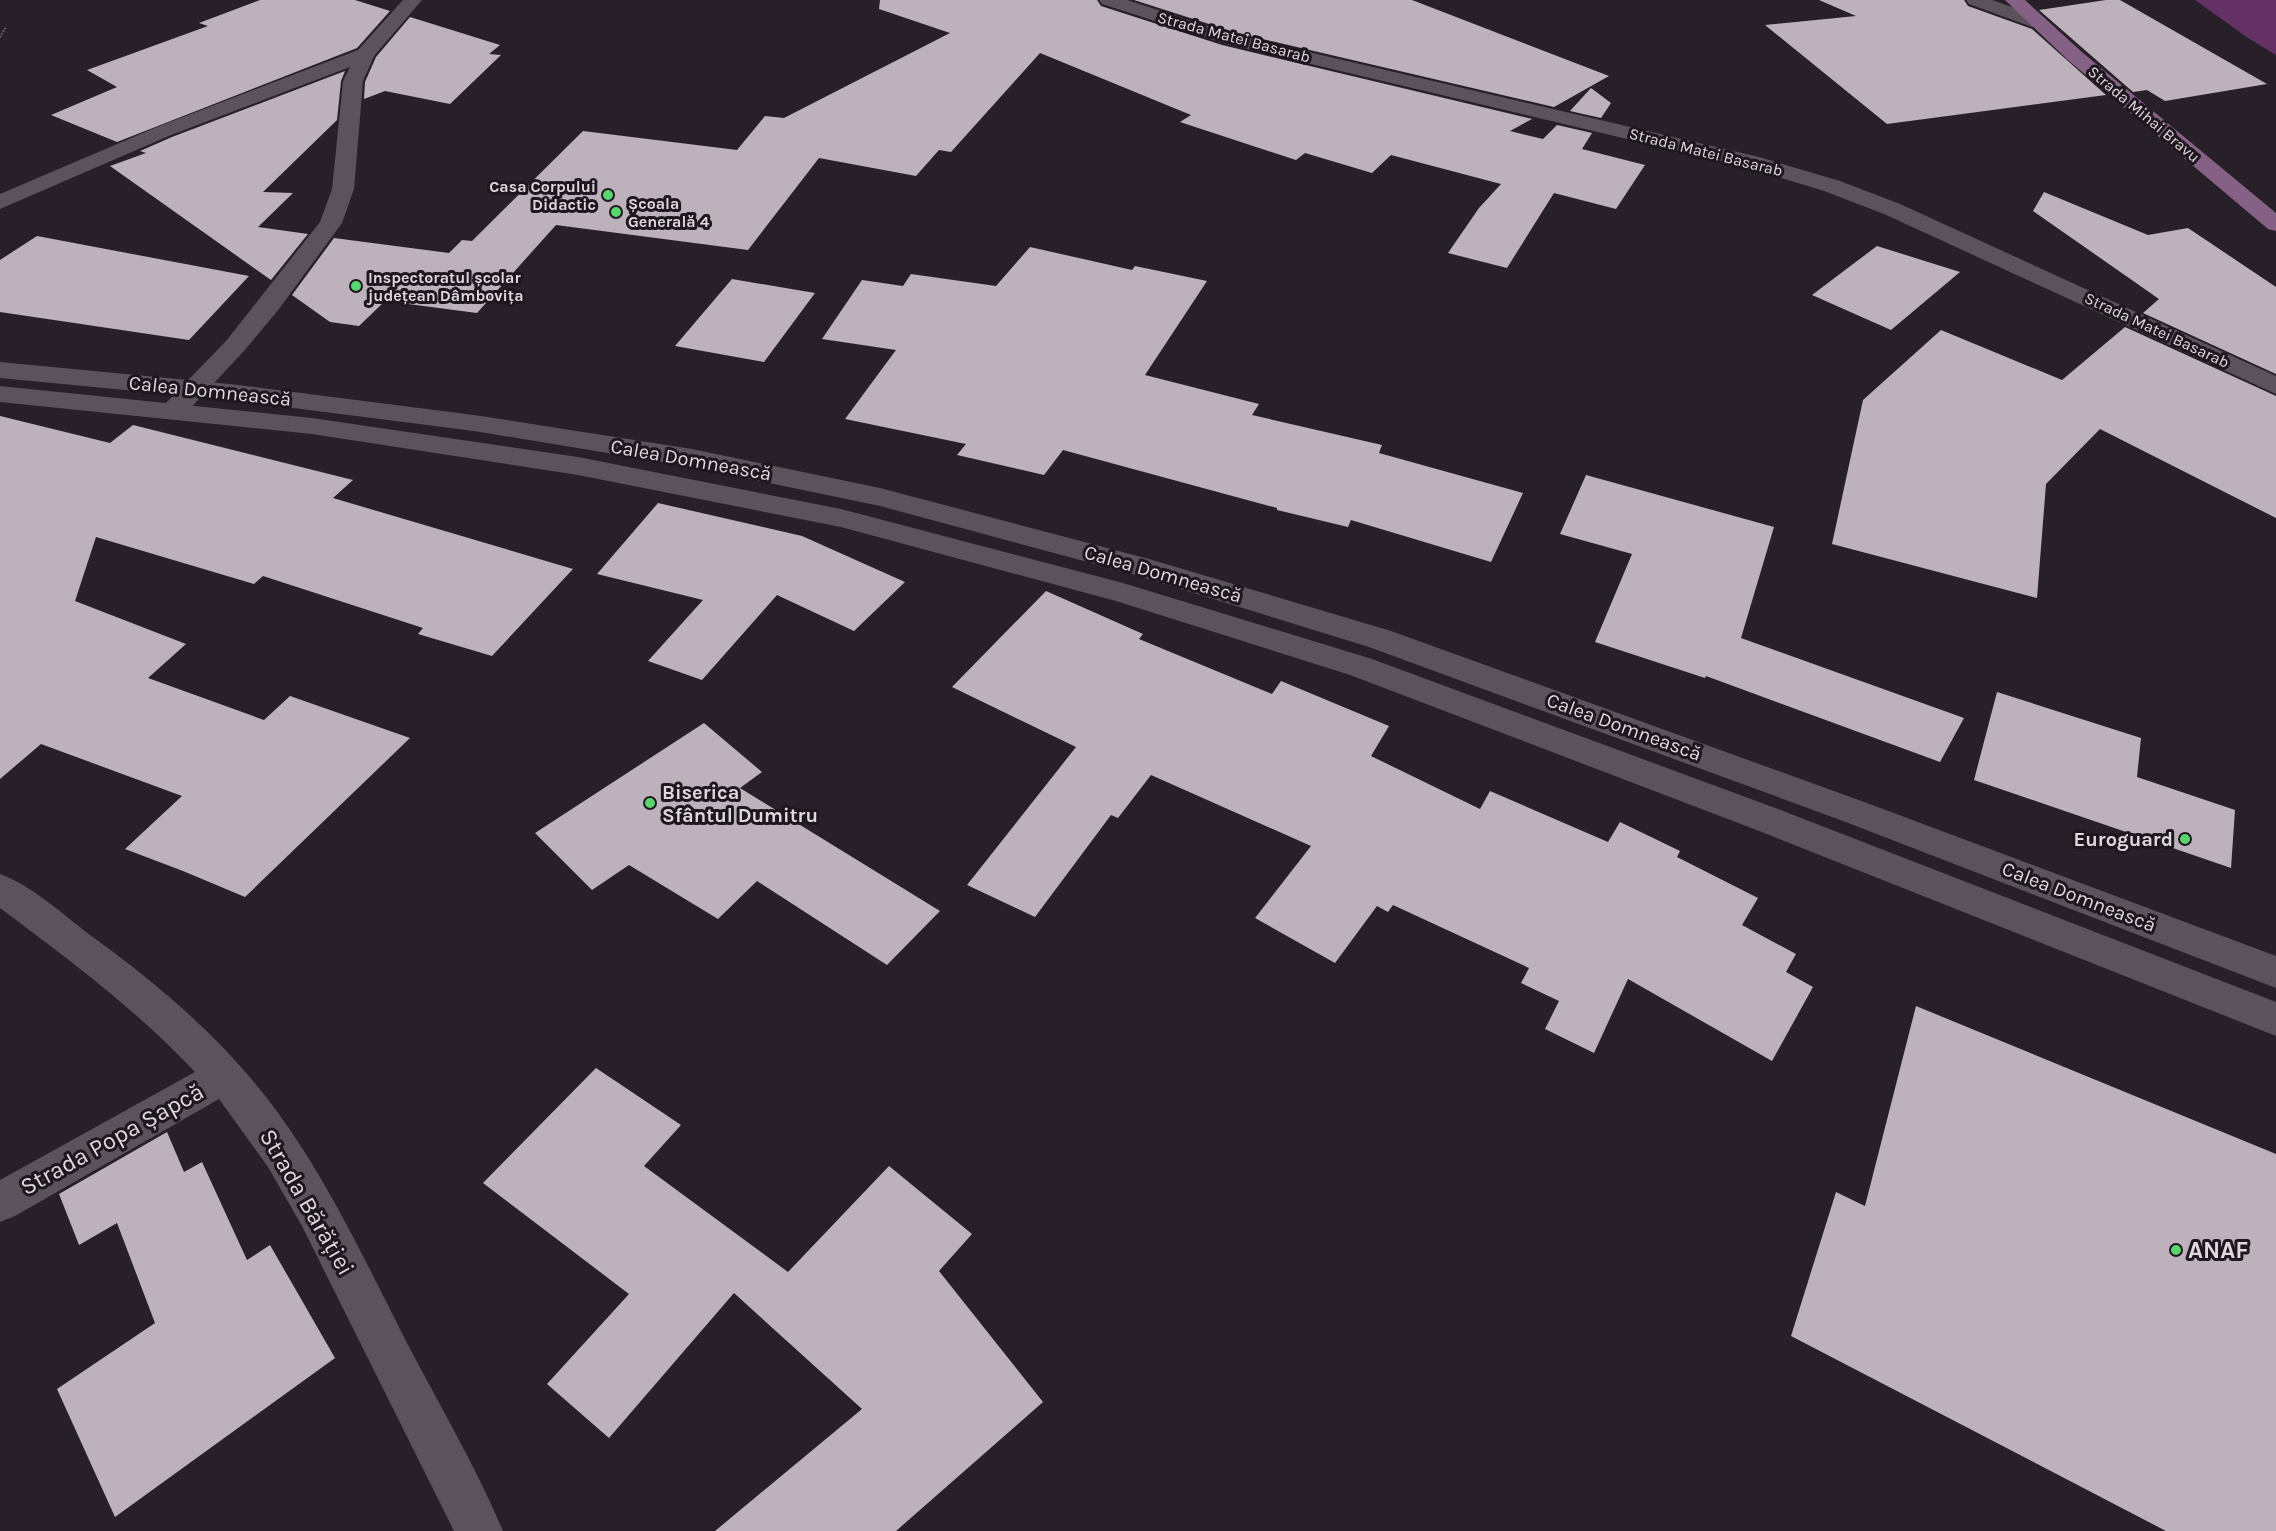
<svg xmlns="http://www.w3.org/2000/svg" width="2276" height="1531" font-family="Karla,sans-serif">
  <rect width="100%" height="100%" fill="#282028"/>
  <path fill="#633163" d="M2195 0H2276V55L2248 38Z"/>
  <path fill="#bdb2bc" d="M260 0H355L390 11 357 48 117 142 51 115 117 87 87 70 208 26 199 23Z
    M880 0H1097L1101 6 1222 45 1532 119 1510 131 1543 139 1557 125 1592 133 1582 149 1645 165 1616 209 1554 193 1507 268 1448 253 1479 208 1501 184 1391 155 1372 173 1305 153 1296 160 1180 122 1191 115 1040 53 951 152 939 150 916 176 819 158 748 250 556 225 477 313 385 301 359 326 330 322 292 295 334 238 449 253 462 240 472 241 583 131 737 150 765 116 784 118 950 33 879 9Z
    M1134 0H1412L1609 76 1554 107 1237 33Z
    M1819 0H1964L1968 6 2032 29 2106 95 1887 124 1765 25 1856 16Z
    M2106 0H2120L2267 84 2165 101 2147 90 2133 92 2039 10Z
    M410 17 500 45 489 54 501 55 450 104 385 91 364 99 365 82 376 57Z
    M345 71 341 81 337 120 263 192 293 193 258 227 308 234 271 280 110 166 146 153 140 151 172 137Z
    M1591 88 1611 103 1601 118 1570 111Z
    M2044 192 2148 235 2188 228 2276 287V374L2143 313 2159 299 2033 211Z
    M37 236 249 276 189 340 0 312V260Z
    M1877 246 1960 272 1891 330 1812 295Z
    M1030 247 1132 270 1135 266 1207 281 1145 375 1259 404 1252 415 1382 445 1379 453 1523 493 1491 562 1351 520 1348 527 1277 510V508L1063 450 1044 475 957 455 966 444 845 419 896 350 822 339 862 280 903 286 911 274 996 286Z
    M732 279 815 293 764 362 675 346Z
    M2125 327 2276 396V518L2100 429 2046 484 2037 598 1832 544 1863 400 1941 330 2062 380Z
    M0 416 110 443 133 425 353 480 333 498 573 569 492 656 418 634 423 628 263 576 254 584 96 537 75 601 186 644 148 678 264 720 290 696 410 738 245 897 183 871 125 849 182 796 41 744 0 779Z
    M1586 475 1774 527 1741 638 1964 718 1940 762 1706 676 1705 678 1595 642 1632 554 1560 534Z
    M658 503 802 536 905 582 854 631 777 595 702 680 648 661 703 600 597 574Z
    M1046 591 1143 634 1139 639 1272 694 1281 681 1389 726 1371 756 1480 809 1490 791 1608 842 1620 822 1680 851 1677 857 1758 898 1742 925 1796 954 1786 972 1813 987 1772 1061 1628 979 1594 1053 1545 1029 1559 1001 1521 983 1529 968 1393 905 1388 912 1377 906 1335 963 1255 918 1311 846 1151 775 1118 818 1111 815 1035 917 967 885 1076 747 952 687Z
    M1997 692 2141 738 2137 777 2235 810 2231 868 1974 780Z
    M704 723 762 772 740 788 940 911 887 965 757 881 718 919 629 865 592 890 535 833Z
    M1916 1006 2276 1154V1531H2166L1791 1336 1836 1192 1865 1206Z
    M596 1068 681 1125 644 1166 788 1272 889 1166 972 1234 939 1271 1043 1402 896 1531H715L862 1409 734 1293 609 1438 547 1384 629 1294 483 1183Z
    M167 1132 184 1172 202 1162 247 1260 270 1245 335 1358 115 1517 57 1389 155 1323 117 1223 79 1245 59 1194Z"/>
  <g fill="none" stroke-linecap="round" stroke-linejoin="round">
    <path stroke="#746d73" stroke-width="2" stroke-dasharray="1.5 1.5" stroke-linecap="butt" d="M0 37 6 27"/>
    <path fill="#5b525b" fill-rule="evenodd" d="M403 0H422L374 56 363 81 354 189 342 223 279 309 244 351 182 417 173 419 164 417 160 411 164 405 226 341 320 222 332 189 343 81 350 67 171 135 0 209V194L157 127 358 50Z
      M1099 0H1127L1236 35 1759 157 1840 181 1900 204 2276 376V394L1884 214 1824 191 1745 167 1223 43 1102 4Z
      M1966 0H1992L2046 19 2048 23 2046 27H2032L1969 4Z
      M0 874C31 885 64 915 90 935 151 979 210 1028 258 1087 321 1164 363 1257 408 1345 440 1406 476 1467 503 1531H454L302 1226 268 1167 219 1099 15 1216 0 1222V1180L195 1072C137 1010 68 959 0 908Z"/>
    <path fill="#5b525b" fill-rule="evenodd" d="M0 362 230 384 474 415 692 449 880 488 1149 559 1391 631 1867 803 2276 956V988L1843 821 1369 647 1132 574 880 506 692 467 474 431 230 400 0 378Z
      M0 386 312 418 578 457 841 509 1123 583 1372 659 1778 809 2276 1002V1036L1754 829 1350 675 1116 601 841 527 578 475 312 434 0 402Z"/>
    <path fill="#866186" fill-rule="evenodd" d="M2005 0H2025L2083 53 2276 213V231L2268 229 2069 61Z"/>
  </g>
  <g fill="#59d56f" stroke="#1f171f" stroke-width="2">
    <circle cx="608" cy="195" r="6"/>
    <circle cx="616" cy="212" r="6"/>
    <circle cx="356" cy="286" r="6"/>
    <circle cx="650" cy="803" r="6"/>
    <circle cx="2185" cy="839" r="6"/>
    <circle cx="2176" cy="1250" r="6"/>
  </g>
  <g text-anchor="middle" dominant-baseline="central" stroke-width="6" stroke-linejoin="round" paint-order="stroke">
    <g font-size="16" fill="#dfd9de" stroke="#1f171f">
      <text transform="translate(1234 37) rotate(15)">Strada Matei Basarab</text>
      <text transform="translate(2144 114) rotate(40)">Strada Mihai Bravu</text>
      <text transform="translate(1706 152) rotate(14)">Strada Matei Basarab</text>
      <text transform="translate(2157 330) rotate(25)">Strada Matei Basarab</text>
    </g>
    <g font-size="16" font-weight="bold" fill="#dfd9de" stroke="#1f171f" text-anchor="start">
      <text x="596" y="186" text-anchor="end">Casa Corpului<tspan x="596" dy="18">Didactic</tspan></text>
      <text x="628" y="203">Școala<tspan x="628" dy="18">Generală 4</tspan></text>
      <text x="368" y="277">Inspectoratul școlar<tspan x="368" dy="18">județean Dâmbovița</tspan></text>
    </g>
    <g font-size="20" fill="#dfd9de" stroke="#1f171f">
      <text transform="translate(210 391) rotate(6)">Calea Domnească</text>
      <text transform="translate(691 460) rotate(10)">Calea Domnească</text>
      <text transform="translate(1163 574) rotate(16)">Calea Domnească</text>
      <text transform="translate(1624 727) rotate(20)">Calea Domnească</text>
      <text transform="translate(2079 897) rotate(21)">Calea Domnească</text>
    </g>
    <g font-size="20" font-weight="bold" fill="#dfd9de" stroke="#1f171f" text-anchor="start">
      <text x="662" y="792">Biserica<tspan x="662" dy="23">Sfântul Dumitru</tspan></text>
      <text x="2173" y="839" text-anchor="end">Euroguard</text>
    </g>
    <g font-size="24" fill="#dfd9de" stroke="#1f171f">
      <text transform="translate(112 1139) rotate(-29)">Strada Popa Șapcă</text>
      <text transform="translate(307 1202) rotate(60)">Strada Bărăției</text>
    </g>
    <g font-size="24" font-weight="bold" fill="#dfd9de" stroke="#1f171f" text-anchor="start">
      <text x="2188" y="1250">ANAF</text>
    </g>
  </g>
</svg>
